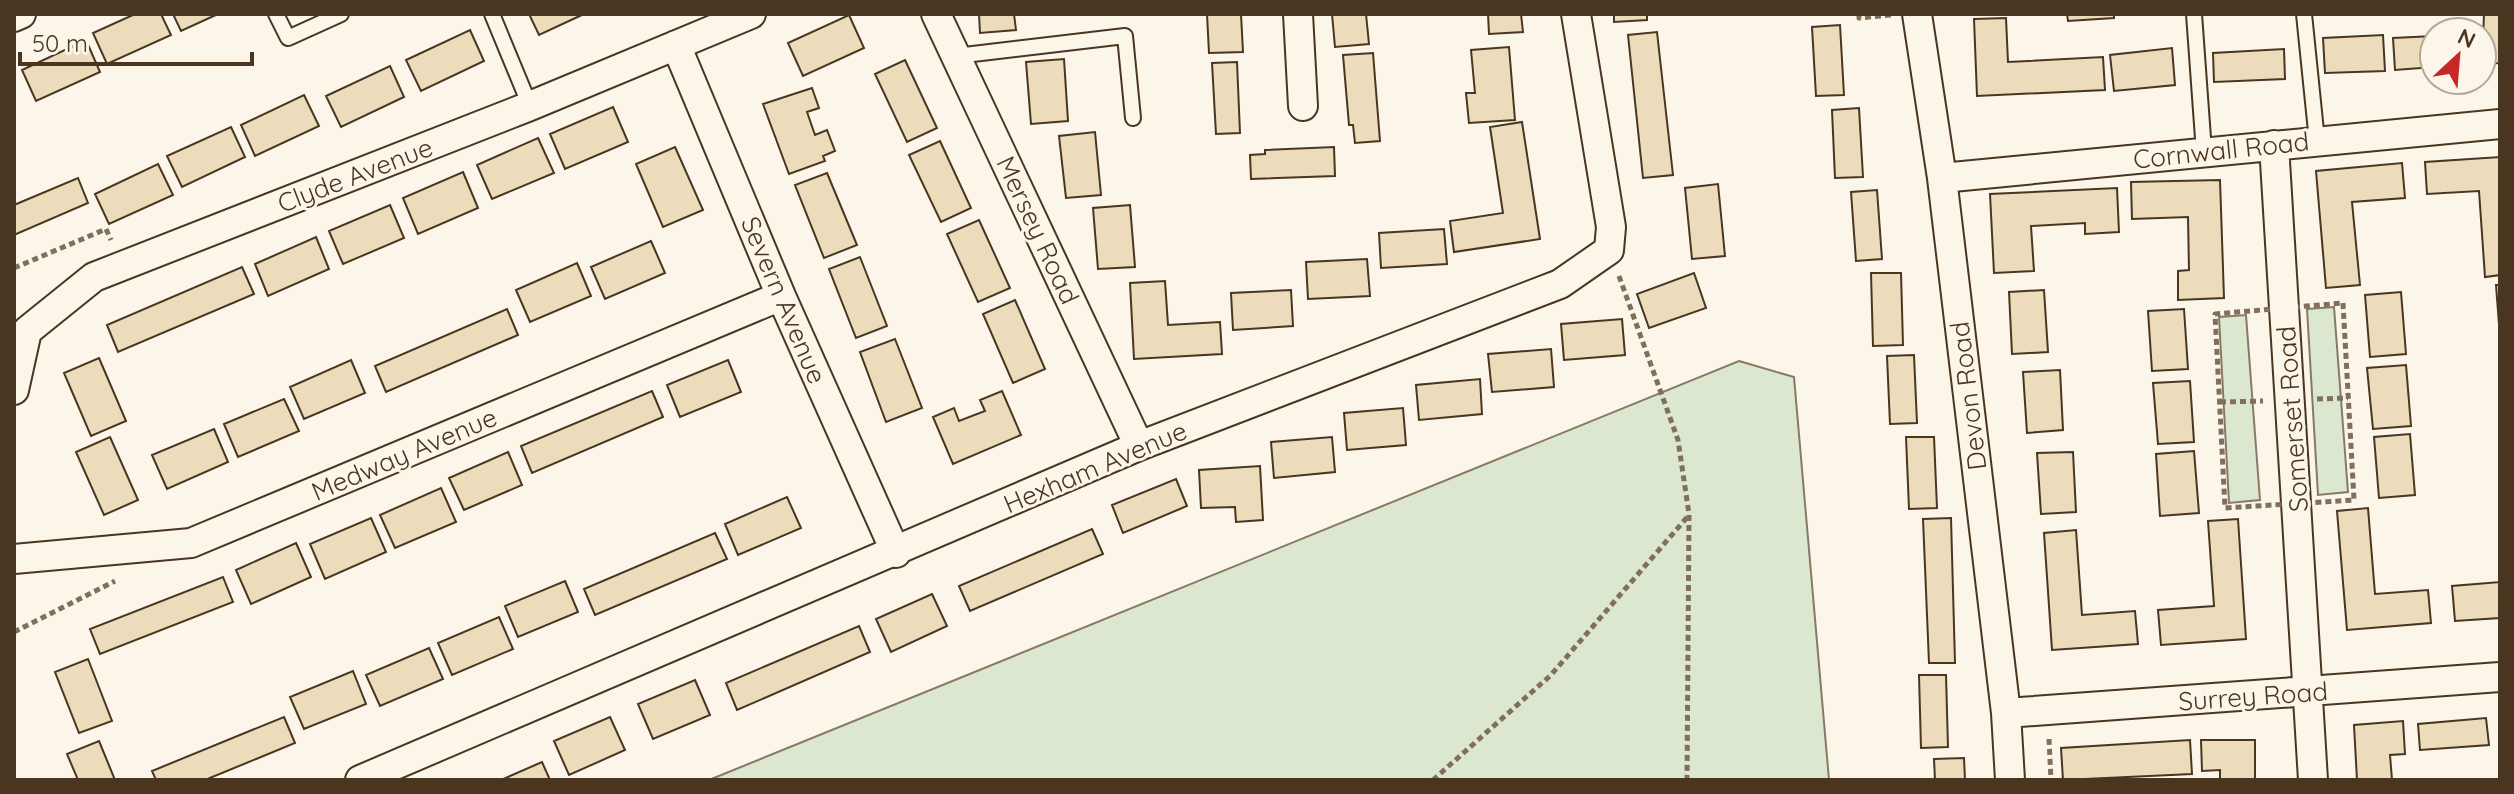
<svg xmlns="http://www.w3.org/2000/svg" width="2514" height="794" font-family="Quicksand,sans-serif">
  <rect width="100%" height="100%" fill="#fbf6e9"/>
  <path fill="#dce7d0" stroke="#887966" stroke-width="2" d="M2334 307 2348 492 2318 495 2307 309Z
    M2246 315 2260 500 2229 503 2219 317Z
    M1739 361 1794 377 1829 780H709Z"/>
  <path fill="#ecdcbc" stroke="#4a3520" stroke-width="2" d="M135 14H161L171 35 107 64 93 33Z
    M173 14H218L181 31Z
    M529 14H584L539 35Z
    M979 14H1014L1016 30 980 33Z
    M1207 14H1241L1243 52 1209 53Z
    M1332 14H1366L1369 44 1335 47Z
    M1488 14H1521L1523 32 1489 34Z
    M1614 14H1647V20L1614 22Z
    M2067 14H2114V18L2068 21Z
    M2484 14H2500V63L2482 64Z
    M849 15 864 48 803 76 788 43Z
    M2006 18 2008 62 2103 57 2105 90 1977 96 1974 19Z
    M1840 25 1844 95 1816 96 1812 27Z
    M470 30 484 61 421 91 406 60Z
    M1657 32 1673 175 1643 178 1628 35Z
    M2383 35 2385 71 2325 73 2323 38Z
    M2434 36V67L2395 70 2393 38Z
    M86 40 100 72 36 101 22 70Z
    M1509 47 1515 120 1469 123 1466 93H1475L1471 50Z
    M2172 48 2175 85 2114 91 2110 55Z
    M2284 49 2285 79 2214 82 2213 53Z
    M1373 53 1380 141 1355 143 1353 125H1349L1343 55Z
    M1064 59 1068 121 1031 124 1026 62Z
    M905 60 937 128 907 142 875 74Z
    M1237 62 1240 133 1216 134 1212 63Z
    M390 66 404 97 341 127 326 96Z
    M812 88 819 108 807 112 815 135 827 130 835 151 823 156 825 161 789 174 763 104Z
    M304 95 319 126 255 156 241 125Z
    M613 107 628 142 565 169 550 134Z
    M1859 108 1863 177 1835 178 1832 110Z
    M1522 122 1540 239 1454 252 1450 221 1503 213 1490 127Z
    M231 127 245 157 182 187 167 156Z
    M1095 132 1101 195 1066 198 1059 136Z
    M538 138 554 173 492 199 477 165Z
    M940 141 971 208 941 222 909 155Z
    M675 147 703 210 663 227 636 164Z
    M1334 147 1335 176 1251 179 1250 155 1265 154V150Z
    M2500 157V275L2485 277 2479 191 2427 194 2425 162Z
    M2402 163 2405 198 2352 202 2360 285 2326 288 2316 171Z
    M158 164 173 195 109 224 95 194Z
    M463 172 478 208 418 234 403 198Z
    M827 173 857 245 824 258 795 185Z
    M78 178 88 203 14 235V205Z
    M2220 180 2224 298 2178 300V271L2189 270 2188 217 2132 219 2131 182Z
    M1718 184 1725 256 1692 259 1685 188Z
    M2117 188 2119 232 2085 234V223L2031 226 2034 271 1994 273 1990 194Z
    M1877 190 1882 259 1856 261 1851 192Z
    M390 205 404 238 343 264 329 231Z
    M1130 205 1135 267 1098 269 1093 208Z
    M979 220 1010 288 978 302 947 234Z
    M1444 229 1447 264 1381 268 1379 233Z
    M316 237 329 269 268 296 255 264Z
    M651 241 665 273 605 299 591 267Z
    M860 257 887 326 856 338 829 269Z
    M1367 259 1370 296 1308 299 1306 262Z
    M577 263 591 296 530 322 516 290Z
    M242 267 254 294 118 352 107 325Z
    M1694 273 1706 308 1649 328 1637 294Z
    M1871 273H1901L1903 345 1873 346Z
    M1165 281 1168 325 1220 322 1222 354 1134 359 1130 283Z
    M2496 285H2500V338Z
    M1291 290 1293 326 1233 330 1231 293Z
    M2044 290 2048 352 2012 354 2009 292Z
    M2401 292 2406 354 2370 357 2365 295Z
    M1015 300 1045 369 1013 383 983 314Z
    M507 309 518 335 386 392 375 366Z
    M2184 309 2188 369 2152 371 2148 311Z
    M1622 319 1625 355 1564 360 1561 324Z
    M895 339 922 408 886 422 860 352Z
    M1551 349 1554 387 1492 392 1488 354Z
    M1914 355 1917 423 1890 424 1887 356Z
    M99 358 126 421 91 436 64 373Z
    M351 360 365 393 304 419 290 387Z
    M728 360 741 392 680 417 667 385Z
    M2406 365 2411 426 2373 429 2367 368Z
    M2060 370 2063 430 2027 433 2023 372Z
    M1480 379 1482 414 1419 420 1416 385Z
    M2190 381 2194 442 2158 444 2153 383Z
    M652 391 663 417 532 473 521 446Z
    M1002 391 1021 435 953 464 933 417 954 408 959 421 985 411 980 400Z
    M284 399 299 431 238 457 224 424Z
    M1403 408 1406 445 1347 450 1344 413Z
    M214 429 228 462 167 489 152 455Z
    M2410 434 2415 495 2379 498 2374 437Z
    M110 437 138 500 104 515 76 452Z
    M1332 437 1335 472 1274 478 1271 442Z
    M1906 437H1934L1937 508 1909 509Z
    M2194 451 2199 513 2160 516 2156 454Z
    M508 452 522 485 464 510 449 478Z
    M2073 452 2076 512 2041 514 2037 453Z
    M1260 466 1263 520 1236 522 1235 507 1201 508 1199 470Z
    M1176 479 1187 506 1123 533 1112 505Z
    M441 488 456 522 395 548 380 515Z
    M787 497 801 528 738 555 725 524Z
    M2368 508 2375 594 2428 590 2431 623 2347 630 2337 511Z
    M371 518 386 552 325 579 310 544Z
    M1951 518 1955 663H1929L1923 519Z
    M2238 519 2246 639 2161 645 2158 610 2214 606 2208 521Z
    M1092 529 1103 554 970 611 959 586Z
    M2076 530 2082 615 2135 611 2138 644 2052 650 2044 533Z
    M715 533 727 559 595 615 584 589Z
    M296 543 311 577 251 604 236 570Z
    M223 577 233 602 100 654 90 629Z
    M565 581 578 612 518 637 505 606Z
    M2500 582V618L2455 621 2452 586Z
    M932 594 947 626 891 652 876 619Z
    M499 617 513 649 452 675 438 643Z
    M859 626 870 652 737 710 726 683Z
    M429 648 443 679 380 706 366 675Z
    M88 659 112 721 79 733 55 672Z
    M353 671 366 704 304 729 290 697Z
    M1919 675H1946L1948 747 1921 748Z
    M695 680 710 715 653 739 638 704Z
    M284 717 295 743 205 780H156L152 771Z
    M610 717 625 750 569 775 554 741Z
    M2486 718 2489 745 2420 750 2418 724Z
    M2403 721 2405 754 2390 755 2392 780H2357L2354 725Z
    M2190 740 2192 774 2063 780 2061 748Z
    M2201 740H2255V780H2220V770L2202 771Z
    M99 741 115 780H78L67 754Z
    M1964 758 1965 780H1935L1934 759Z
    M542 762 550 780H501Z"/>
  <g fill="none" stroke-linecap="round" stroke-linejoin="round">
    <g stroke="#4a3520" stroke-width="18">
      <path id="service" d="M276 14 288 38 341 14
        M492 14 530 106
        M2194 14 2204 152
        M2304 14 2317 141
        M956 56 1125 36 1133 118"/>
    </g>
    <g stroke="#4a3520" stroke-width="32">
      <path id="minor" d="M936 14 1139 446
        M1298 14 1303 106
        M1917 14 1942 178 2006 713 2010 780
        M14 17 21 14
        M676 45 781 296 896 553
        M2274 145 2313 780
        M1942 178 2500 124
        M14 390 27 331 94 277 530 106 751 14
        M14 559 191 543 781 296
        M2006 713 2500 677
        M360 780 1139 446 1560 284 1609 250 1611 227 1576 14"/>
    </g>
    <path stroke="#7f6f5c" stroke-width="5" stroke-dasharray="6 4" stroke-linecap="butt" d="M1859 14V18L1891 15
      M14 268 106 229 111 240
      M1619 276 1678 440 1689 514 1687 780
      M2343 303 2354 500 2225 508 2215 314Z
      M2317 399 2348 398
      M2220 402 2263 401
      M14 632 115 581
      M2049 739 2051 780
      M1433 780 1551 675 1689 515"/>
    <use href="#service" stroke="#fbf6e9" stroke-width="14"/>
    <use href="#minor" stroke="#fbf6e9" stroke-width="28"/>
  </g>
  <g text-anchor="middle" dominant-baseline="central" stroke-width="6" stroke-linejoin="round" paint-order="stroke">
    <g font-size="26" fill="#4a3520" stroke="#fbf6e9">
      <text transform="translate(2221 150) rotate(-6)">Cornwall Road</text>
      <text transform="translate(355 175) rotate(-21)">Clyde Avenue</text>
      <text transform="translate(1038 230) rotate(65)">Mersey Road</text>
      <text transform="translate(784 300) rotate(67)">Severn Avenue</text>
      <text transform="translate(1968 396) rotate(-97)">Devon Road</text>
      <text transform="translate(2292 419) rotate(-94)">Somerset Road</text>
      <text transform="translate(404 454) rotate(-23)">Medway Avenue</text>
      <text transform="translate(1095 467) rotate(-23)">Hexham Avenue</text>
      <text transform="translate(2253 696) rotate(-4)">Surrey Road</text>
    </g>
  </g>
  <rect width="2514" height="794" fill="none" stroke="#4a3520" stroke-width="32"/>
  <g transform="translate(2458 56) rotate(26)"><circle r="38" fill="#fbf6e9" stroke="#b4a999" stroke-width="2"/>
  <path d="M0-6L14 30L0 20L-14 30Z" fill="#c62828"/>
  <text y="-12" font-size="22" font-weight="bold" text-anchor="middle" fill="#4a3520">N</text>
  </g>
  <path d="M20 52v12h232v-12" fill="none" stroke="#4a3520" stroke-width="4"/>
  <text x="32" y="52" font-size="24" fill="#4a3520" stroke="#fbf6e9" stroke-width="6" paint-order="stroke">50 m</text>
</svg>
